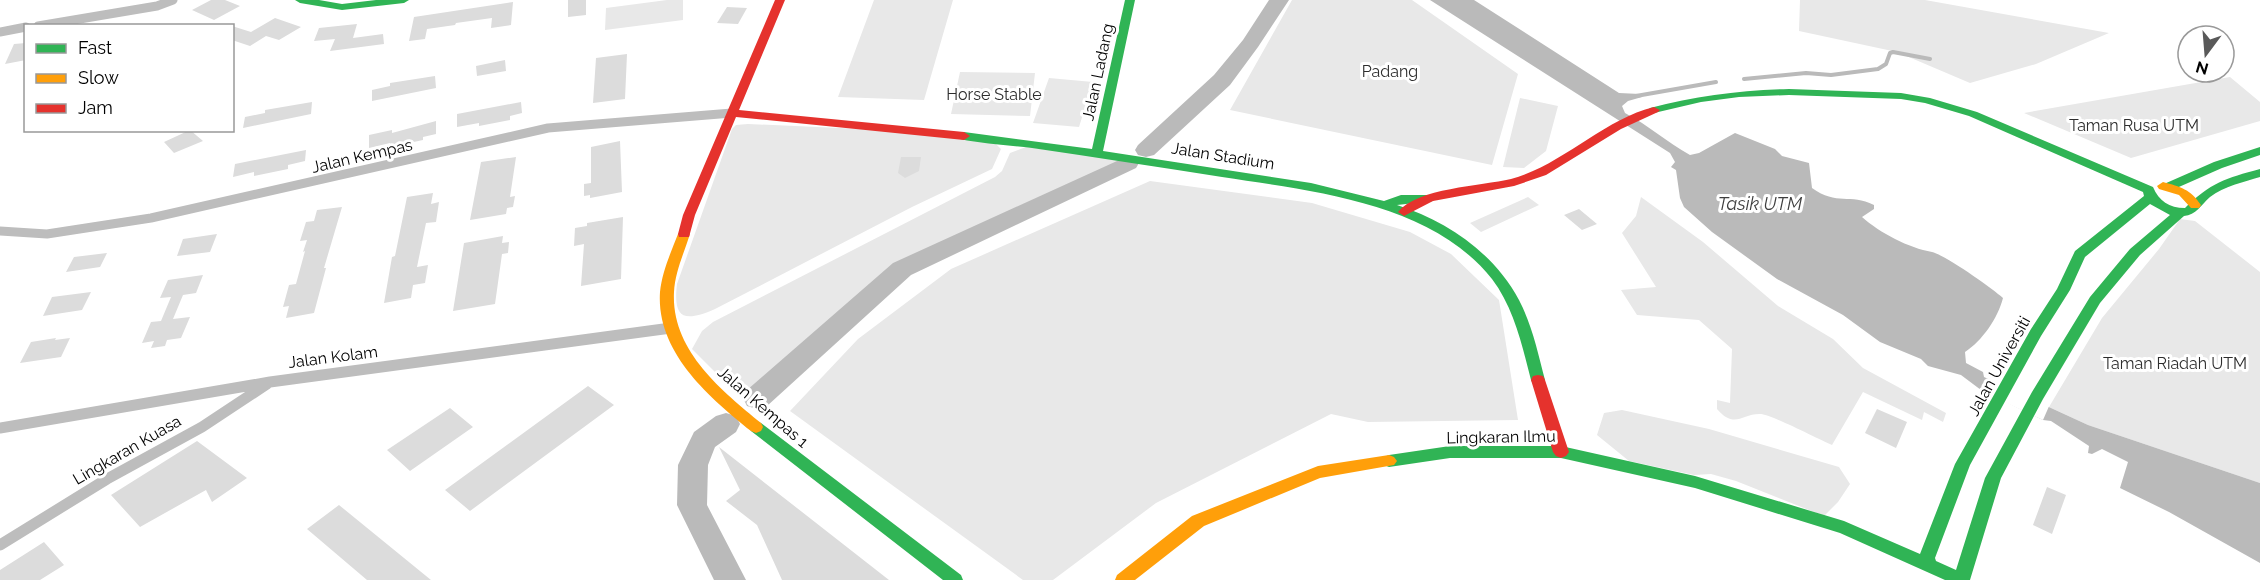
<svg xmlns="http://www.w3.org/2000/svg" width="2260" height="580" font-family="Raleway,sans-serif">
  <rect width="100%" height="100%" fill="#fff"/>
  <path fill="#e8e8e8" d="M667 0H683V20L605 30 606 8Z
    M874 0H953L924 100 838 97Z
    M1292 0H1412L1518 74 1492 165 1230 110Z
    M1800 0H1925L2109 33 2036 64 1970 83 1897 52 1799 31Z
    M960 72 1035 73 1030 116 951 114Z
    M2230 77 2260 102V121L2131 158 2024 113Z
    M1049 78 1093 82 1079 127 1033 123Z
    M1520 98 1558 106 1546 151 1524 168 1503 167Z
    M748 124 884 130 995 143 1001 149 992 169 912 207 715 309C683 323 673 318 677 284L732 129 736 125Z
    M1026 147 1127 160 896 267 754 395 741 398 692 349 702 331 713 322 995 177 1002 171 1010 153Z
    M1150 181 1312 203 1410 232 1451 254 1499 300 1518 420 1368 422 1331 414 1156 503 1053 580H1023L790 411 858 339 951 269Z
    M1528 197 1539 205 1481 232 1470 223Z
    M1641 197 1703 242 1778 306 1833 339 1863 368 1946 413 1943 422 1924 412 1922 420 1863 392 1832 445C1818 439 1772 415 1761 414 1742 413 1735 430 1717 409V400L1730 403 1732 349 1699 320 1637 315 1621 290 1656 287 1622 233 1636 216Z
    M2180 219 2195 221 2260 272V483L2088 425 2049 407 2102 318 2159 249Z
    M1622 410 1709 429 1839 467 1850 484 1838 502 1824 516 1736 481 1711 474 1694 475 1629 461 1597 435 1604 413Z"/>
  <path fill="#bababa" d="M1430 0H1474L1619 93 1640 94 1642 97 1628 101 1622 106 1625 113C1648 125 1667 142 1690 155L1699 153 1735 133 1775 149 1782 156 1809 163 1812 188C1837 206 1850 193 1874 205V209L1862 217C1880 233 1909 248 1932 252 1945 255 1992 288 2003 298 1998 318 1982 341 1965 352L1966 363 1983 372 1984 377 2088 425 2260 483V563L2169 512 2120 488 2128 462 2102 449 2092 454 2088 453 2089 446 2051 421 2043 420 1981 390 1961 375 1928 366 1921 359 1880 342 1843 315 1777 279 1712 232 1684 207 1680 198 1676 170 1671 167 1675 162 1670 153Z"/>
  <path fill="#fff" d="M1995 378 2050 404 2043 420 1987 394Z"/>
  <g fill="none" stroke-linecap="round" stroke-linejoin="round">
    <path stroke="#bababa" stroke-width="4" d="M1744 79 1806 73 1831 75 1878 69 1886 64 1890 53 1893 52 1930 59
      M1636 96 1716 82"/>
    <path fill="#bababa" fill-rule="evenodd" d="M1269 0H1289L1258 47 1230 85 1154 155 1146 157 1138 155 1135 150 1138 145 1214 75 1243 40Z
      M1128 156 1136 158 1139 163 1136 168 911 275 767 406 757 409 747 406 743 398 747 390 893 263Z
      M726 413 736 416 740 424 736 432 715 447 708 465 707 505 746 580H714L677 505 678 465 694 432 716 416Z"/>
  </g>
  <path fill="#dcdcdc" d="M211 0H225L240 6 214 20 192 10Z
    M568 0H586V15L568 17Z
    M513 2 511 25 491 28 492 18 456 23 455 25 427 29 425 39 409 41 414 17Z
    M727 7 747 8 738 24 717 23Z
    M275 18 301 27 279 40 266 36 250 46 232 40V26L251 32Z
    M357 24 353 38 383 34 384 44 330 51 335 39 314 41 319 28Z
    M26 43V60L5 64 14 44Z
    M627 54 625 99 593 103 596 58Z
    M505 60 506 71 477 76 476 66Z
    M435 76 436 88 372 101V90L390 86V83Z
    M312 102 311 114 243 128 245 117 265 113V110Z
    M521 102 522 113 510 116V120L479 126V123L457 127V114Z
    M436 121V134L423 137V140L390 147V143L369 148V135L392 130V133Z
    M190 130 203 141 174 153 164 142Z
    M620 141 622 192 590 198V195L584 196V184L591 183V147Z
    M306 150 305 161 288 165V169L254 176V172L233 177 235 164Z
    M516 157 510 197 515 196 513 207 507 208 506 214 470 220 481 162Z
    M901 157H921L919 171 905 178 898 173Z
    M433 193 431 204 439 202 436 222 426 223 417 267 428 265 425 283 413 285 411 298 384 303 392 257 395 256 407 197Z
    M342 207 324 268H326L314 313 286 318 289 306 283 307 289 285 296 284 305 251 303 252 307 240 300 241 306 222 314 221 317 210Z
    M1579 209 1597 224 1582 230 1564 215Z
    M623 217 621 279 581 286 584 244 574 246 575 228 587 226V223Z
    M217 234 210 252 177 256 183 239Z
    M503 236 502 243 509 242 508 253 502 254 495 304 453 311 464 243Z
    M107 253 100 267 66 272 74 257Z
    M203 275 196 293 183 295 173 319 190 317 181 338 167 340 165 346 151 348 154 341 142 343 151 322 161 321 171 297 160 298 168 280Z
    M91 292 82 310 43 316 52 297Z
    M56 338 55 340 70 338 61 357 20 363 31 342Z
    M588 386 614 405 470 511 445 490Z
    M450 408 473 427 410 471 387 450Z
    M1877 409 1907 422 1896 448 1865 433Z
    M197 441 247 478 212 502 206 490 140 527 111 495Z
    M719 447 889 580H782L757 525 726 501 740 490Z
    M2047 487 2066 495 2052 534 2033 525Z
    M339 505 431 580H367L307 529Z
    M44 542 64 565 40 580H0V570Z"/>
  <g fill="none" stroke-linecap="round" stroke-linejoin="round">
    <path stroke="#bdbdbd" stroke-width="9" d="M38 26 157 6 173 0
      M0 32 26 27
      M0 231 47 234 151 218 548 128 732 113"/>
    <path stroke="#bdbdbd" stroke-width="11" d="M0 428 270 382 671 328
      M0 545 107 479 202 427 267 384"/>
    <path fill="#30b455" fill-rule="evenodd" d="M295 0H319L342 4 376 0H409L404 3 342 10 300 3Z
      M1125 0H1135L1103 151 1311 183 1384 201 1401 195H1433L1435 198 1433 201 1397 205C1447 221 1494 253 1519 300 1532 325 1538 353 1545 380L1543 384H1533L1531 380C1522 345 1514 308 1492 279 1431 202 1311 191 1222 177 1158 167 1095 157 1032 148 1008 145 983 144 960 139L958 136 964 132 1092 149Z
      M1789 89 1901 93 1930 98 1977 112 2153 187C2159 201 2169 208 2185 208 2210 183 2226 178 2260 169V177C2244 182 2224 186 2210 197 2201 205 2196 215 2184 216L2140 255 2100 303 2043 399 2001 478 1970 580H1945L1840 533 1695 488 1561 458H1450L1389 467 1384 465 1381 461 1384 457 1389 455 1450 446H1561L1695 476 1844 521 1920 554 1955 464 2031 329 2057 289 2075 251 2144 196 2143 192 1969 116 1925 103 1901 99 1789 95 1739 97 1701 102 1654 113 1648 110 1650 108C1696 96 1741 90 1789 89ZM2150 204 2170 215 2130 249 2090 297 2032 392 1985 478 1956 570 1936 561 1935 558 1970 465 2041 336 2070 290 2085 257Z
      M2260 147V155L2222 168 2172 190H2164L2162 187 2164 184 2214 162Z
      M756 421 761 423 961 575 963 580H943L751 431 749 427 751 423Z"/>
    <path fill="#ff9f0a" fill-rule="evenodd" d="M2163 182C2181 187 2190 189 2201 205L2199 208H2191L2179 195 2159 189 2157 186Z
      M684 230 690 234C684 253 675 272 674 292 671 350 721 390 761 423L763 427 761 431 756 433 751 431C709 397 656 352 660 292 662 272 671 252 678 234Z
      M1389 455 1394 457 1397 461 1394 465 1320 478 1204 526 1135 580H1115L1117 575 1192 516 1318 466Z"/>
    <path fill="#e5322d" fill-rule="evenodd" d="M775 0H785L739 110 964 132 970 136 964 140 736 117 695 215 689 237H679L678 234 683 215Z
      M1654 107 1660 110 1658 112 1621 129 1546 175 1514 186 1433 201 1404 216 1398 212C1417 188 1481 186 1511 179 1563 165 1602 120 1654 107Z
      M1538 375 1543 376 1545 380 1569 452 1566 456 1561 458 1556 456 1553 452 1531 380 1533 376Z"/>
  </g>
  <g text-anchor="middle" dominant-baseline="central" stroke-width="6" stroke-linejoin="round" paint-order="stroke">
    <g font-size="16" fill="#2d2d2d" stroke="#fff">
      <text x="1390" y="71">Padang</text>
      <text x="994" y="94">Horse Stable</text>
      <text x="2134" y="125">Taman Rusa UTM</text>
      <text x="2175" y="363">Taman Riadah UTM</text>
    </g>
    <g font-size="16" fill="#000" stroke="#fff">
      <text transform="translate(1098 72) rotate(-78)">Jalan Ladang</text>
      <text transform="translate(362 156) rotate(-13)">Jalan Kempas</text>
      <text transform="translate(1223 156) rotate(9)">Jalan Stadium</text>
      <text transform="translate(333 357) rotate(-7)">Jalan Kolam</text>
      <text transform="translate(1999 366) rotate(-61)">Jalan Universiti</text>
      <text transform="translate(763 407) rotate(41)">Jalan Kempas 1</text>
      <text transform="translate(1501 437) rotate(-1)">Lingkaran Ilmu</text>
      <text transform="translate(127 450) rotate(-30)">Lingkaran Kuasa</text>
    </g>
    <g font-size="18" font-style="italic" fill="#3e3e3e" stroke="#fff">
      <text x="1760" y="203">Tasik UTM</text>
    </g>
  </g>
  <rect x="24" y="24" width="210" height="108" fill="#ffffff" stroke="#999999" stroke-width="1.5"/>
  <rect x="36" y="44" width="30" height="9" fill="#30b455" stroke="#999999" stroke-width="1.5"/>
  <text x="78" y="54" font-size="18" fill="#000000">Fast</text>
  <rect x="36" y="74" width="30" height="9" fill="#ff9f0a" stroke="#999999" stroke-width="1.5"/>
  <text x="78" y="84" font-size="18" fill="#000000">Slow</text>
  <rect x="36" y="104" width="30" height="9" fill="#e5322d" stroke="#999999" stroke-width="1.5"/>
  <text x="78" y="114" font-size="18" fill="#000000">Jam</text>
  <g transform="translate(2206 54) rotate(196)"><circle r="28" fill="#ffffff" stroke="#999999" stroke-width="1.5"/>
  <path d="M0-4.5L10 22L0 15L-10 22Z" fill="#595959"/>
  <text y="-9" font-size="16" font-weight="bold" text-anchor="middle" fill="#000000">N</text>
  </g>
</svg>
